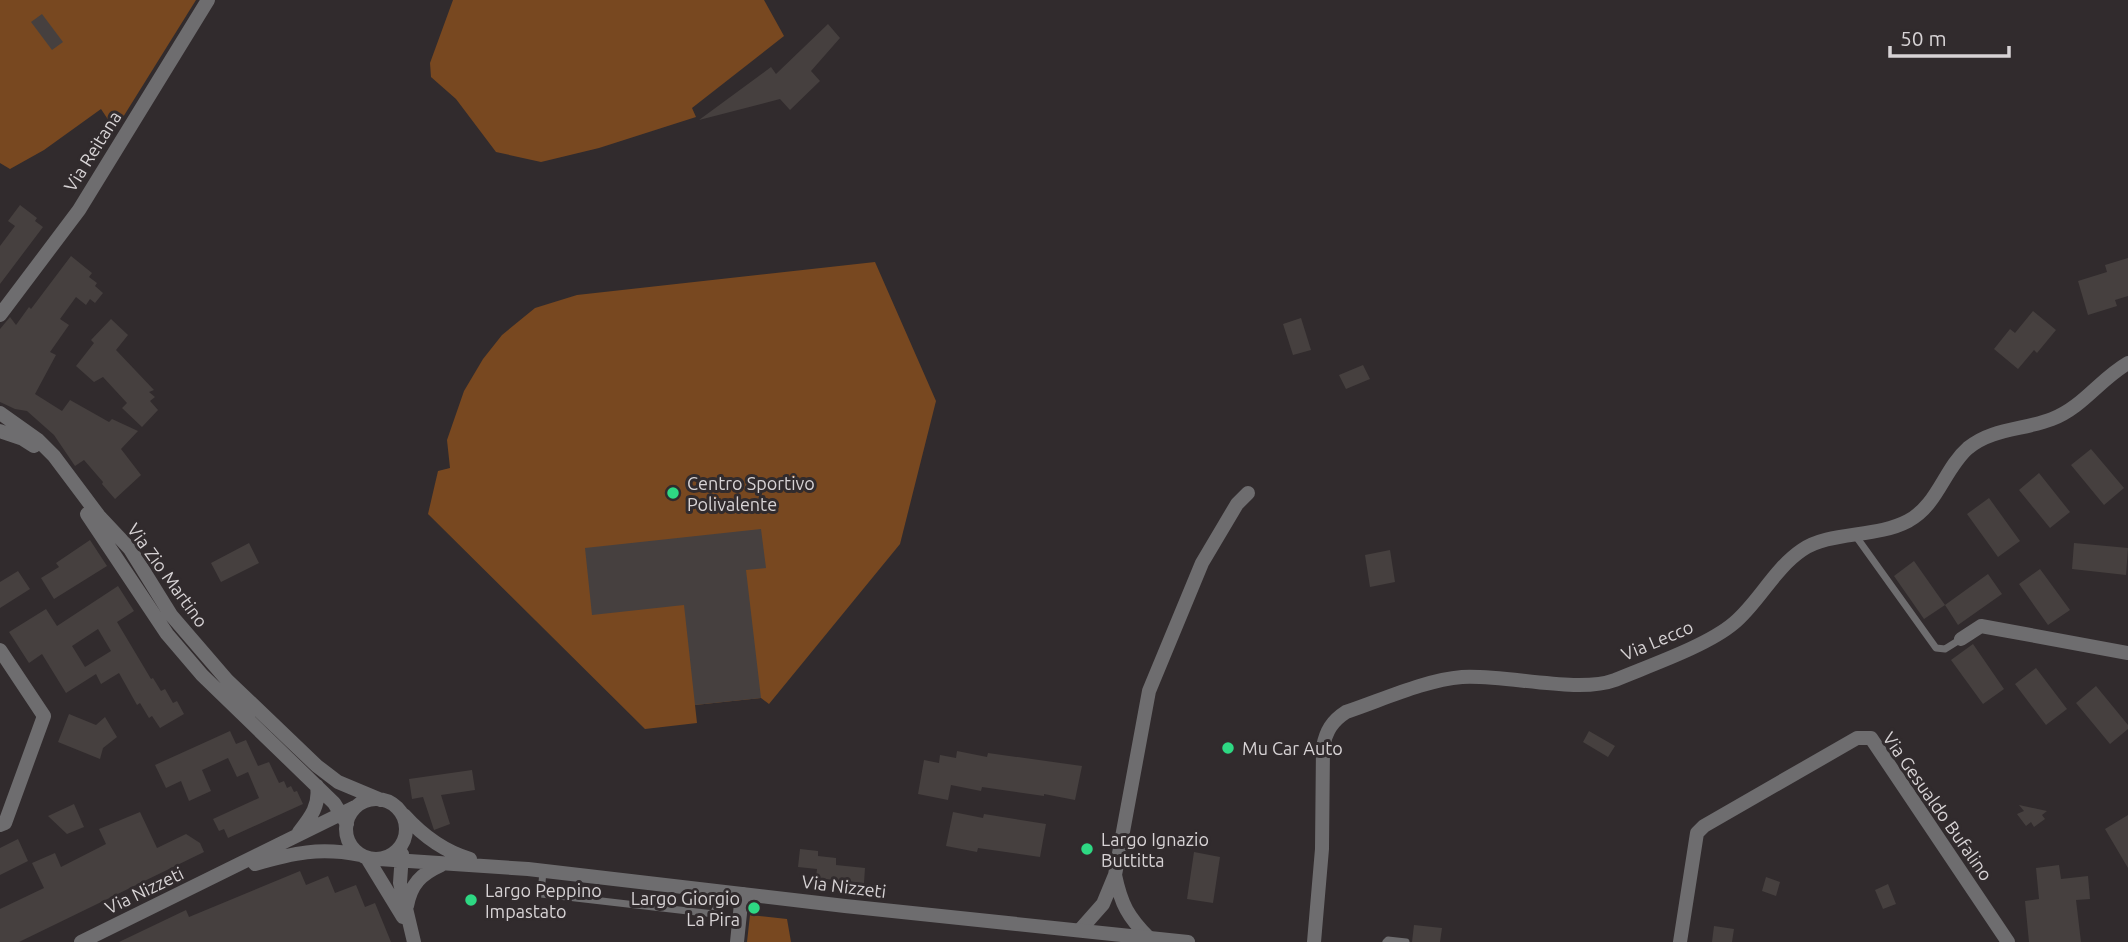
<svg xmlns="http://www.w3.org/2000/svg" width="2128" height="942" font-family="Ubuntu,sans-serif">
  <rect width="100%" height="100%" fill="#312b2d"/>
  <path fill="#784820" d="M0 0H196L115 130 101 109 44 150 10 169 0 163Z
    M453 0H764L784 36 692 108 696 117 599 148 541 162 496 152 456 99 431 77 430 63Z
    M875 262 936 401 900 544 769 704 761 698 695 705 697 723 645 729 428 514 438 471 450 468 447 440 464 391 483 359 502 335 535 308 577 295Z
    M750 915 787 919 791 942H747Z"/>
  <path fill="#46403f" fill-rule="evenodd" d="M42 14 63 42 52 50 31 22Z
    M828 24 840 38 811 71 820 81 790 110 780 99 699 120 771 67 776 74Z
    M20 205 37 218 35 221 43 227 0 284V246L15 226 8 221Z
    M71 256 92 273 89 277 97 283 95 286 103 293 95 303 90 299 86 305 76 297 60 319 69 325 50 352 56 355 35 394 62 411 70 400 109 422 112 419 138 431 121 449 141 475 115 499 102 484 103 482 84 460 75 466 54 435 27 411 15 409 0 402V329L10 317 16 325 29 307 31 309Z
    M2128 258V296L2115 300 2117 306 2088 315 2078 281 2107 272 2105 265Z
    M2033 311 2056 330 2037 353 2034 350 2018 369 1994 349 2010 329 2015 333Z
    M1301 318 1311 350 1293 355 1283 324Z
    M111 319 128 335 116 350 154 390 149 392 155 397 150 401 158 410 142 427 122 408 127 403 103 377 94 382 76 366 94 343 91 340Z
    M1363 365 1370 379 1346 389 1339 375Z
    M2091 449 2124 488 2104 505 2071 465Z
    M2039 473 2070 512 2050 528 2019 490Z
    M1989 498 2020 541 1998 557 1967 514Z
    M761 529 766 568 746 570 761 698 695 705 684 605 592 615 585 548Z
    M90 540 107 566 54 599 41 578 59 567 56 563Z
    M249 543 259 563 221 582 211 563Z
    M2074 543 2128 548 2126 575 2072 569Z
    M1390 550 1395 582 1370 587 1365 555Z
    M1914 561 1945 605 1924 619 1894 576Z
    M2040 569 2070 610 2048 625 2019 584Z
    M18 571 30 589 0 608V582Z
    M1988 574 2002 594 1958 625 1945 605Z
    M118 586 134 611 117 622 151 679 153 678 161 691 165 689 173 703 177 701 184 714 160 728 152 716 149 718 140 703 137 705 119 673 101 684 96 674 66 693 42 654 29 663 9 632 46 609 57 626ZM98 629 111 651 85 667 72 646Z
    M1973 644 2004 689 1983 704 1951 660Z
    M2036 668 2067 709 2046 725 2015 684Z
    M2096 686 2128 725V729L2110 744 2076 703Z
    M69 714 96 725 105 717 117 737 103 748 100 759 58 742Z
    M230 731 236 744 246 740 258 766 269 762 279 783 284 781 287 788 291 786 294 792 297 791 303 804 228 838 224 829 219 831 213 819 259 798 248 772 237 777 228 758 202 770 211 791 189 801 181 781 166 788 155 765Z
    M1589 731 1615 746 1608 757 1583 742Z
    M957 751 987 757 988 753 1082 766 1075 800 1044 794V796L982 787 981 791 951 785 948 800 918 794 924 760 939 763 940 755 956 758Z
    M472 770 475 790 441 795 450 824 434 830 423 797 412 799 409 779Z
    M74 804 84 827 67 834 48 816Z
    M2019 805 2047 811 2042 815 2045 819 2034 827 2031 822 2026 826 2017 814 2024 811Z
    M140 812 157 848 186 834 200 843 204 852 19 942H0V909L44 888 32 863 55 853 61 867 106 844 99 829Z
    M953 812 983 818 984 814 1046 824 1040 857 978 848 977 852 946 846Z
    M2128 815V868L2105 829Z
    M18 839 28 861 0 875V848Z
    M800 849 818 851V856L836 858V865L865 868 864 883 816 878 817 869 798 867Z
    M1194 852 1220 857 1213 903 1187 899Z
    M2059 865 2061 879 2088 876 2090 899 2076 900 2081 942H2029L2025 901 2039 899 2036 868Z
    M300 871 306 885 328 876 335 893 356 885 365 907 375 903 391 942H119L186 910 189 917Z
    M1766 877 1780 882 1776 896 1762 891Z
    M1888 884 1896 904 1883 909 1875 890Z
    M1414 925 1442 928 1440 942H1412Z
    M1714 926 1734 929 1732 942H1712Z"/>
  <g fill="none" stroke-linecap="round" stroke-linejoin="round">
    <path stroke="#6e6d6f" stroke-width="7" d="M1855 535 1936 648 1945 649 1961 639
      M543 871 541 894 714 914 720 892
      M1386 942 1388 940 1406 942"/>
    <path stroke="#6e6d6f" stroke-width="14" d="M1961 639 1981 626 2128 653
      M0 650 44 716 5 823 0 825
      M1115 875C1121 904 1128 917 1149 938
      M1080 930 1103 904 1115 875 1149 691 1202 563 1237 504 1248 493
      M737 942 742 894
      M1314 942 1322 849 1323 747C1326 731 1332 721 1346 712 1382 700 1425 680 1462 677 1505 674 1578 694 1615 680 1648 666 1707 646 1734 623 1759 602 1774 569 1802 550 1829 531 1876 538 1908 521 1938 505 1944 469 1968 448 1992 428 2024 430 2052 419 2083 407 2100 379 2128 363
      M1680 942 1697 833 1704 826 1857 738H1871L2008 942"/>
    <path stroke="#6e6d6f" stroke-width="14" d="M0 315 79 210 208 0
      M0 413 38 440 54 456 99 516 130 549 171 615 227 680 317 766 338 782 381 800
      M0 431 23 439 34 446
      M87 514 167 634 202 675 334 803 347 824
      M346 829a30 30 0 1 1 60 0a30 30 0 1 1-60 0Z
      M404 815C423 836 443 851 470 859
      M299 832C311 817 320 805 317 786
      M402 854 400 883 414 942
      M367 858 403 917
      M379 859 528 869 845 906 1188 942
      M255 864C293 853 320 847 360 855
      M407 906C411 884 421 874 441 865
      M81 942 355 807"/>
  </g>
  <g fill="#2ed883" stroke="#312b2d" stroke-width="2.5">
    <circle cx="673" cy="493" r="7"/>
    <circle cx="1228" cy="748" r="7"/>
    <circle cx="1087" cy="849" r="7"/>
    <circle cx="471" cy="900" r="7"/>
    <circle cx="754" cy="908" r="7"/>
  </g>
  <g text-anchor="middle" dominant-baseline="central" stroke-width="6" stroke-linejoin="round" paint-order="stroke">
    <g font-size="18" fill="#d7d3d5" stroke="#312b2d">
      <text transform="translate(92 151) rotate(-58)">Via Reitana</text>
      <text transform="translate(168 575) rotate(54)">Via Zio Martino</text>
      <text transform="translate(1657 640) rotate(-23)">Via Lecco</text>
      <text transform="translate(1938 806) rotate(55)">Via Gesualdo Bufalino</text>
      <text transform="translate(844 886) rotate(7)">Via Nizzeti</text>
      <text transform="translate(144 890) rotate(-26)">Via Nizzeti</text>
    </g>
    <g font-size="18" fill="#d7d3d5" stroke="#312b2d" text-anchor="start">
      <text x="687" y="483">Centro Sportivo<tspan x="687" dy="21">Polivalente</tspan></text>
      <text x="1242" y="748">Mu Car Auto</text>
      <text x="1101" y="839">Largo Ignazio<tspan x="1101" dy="21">Buttitta</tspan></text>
      <text x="485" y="890">Largo Peppino<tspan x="485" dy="21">Impastato</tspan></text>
      <text x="740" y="898" text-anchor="end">Largo Giorgio<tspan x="740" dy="21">La Pira</tspan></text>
    </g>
  </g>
  <path d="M1890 46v10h119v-10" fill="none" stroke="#d7d3d5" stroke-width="3.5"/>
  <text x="1900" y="46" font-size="21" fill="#d7d3d5" stroke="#312b2d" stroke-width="5" paint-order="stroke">50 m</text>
</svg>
